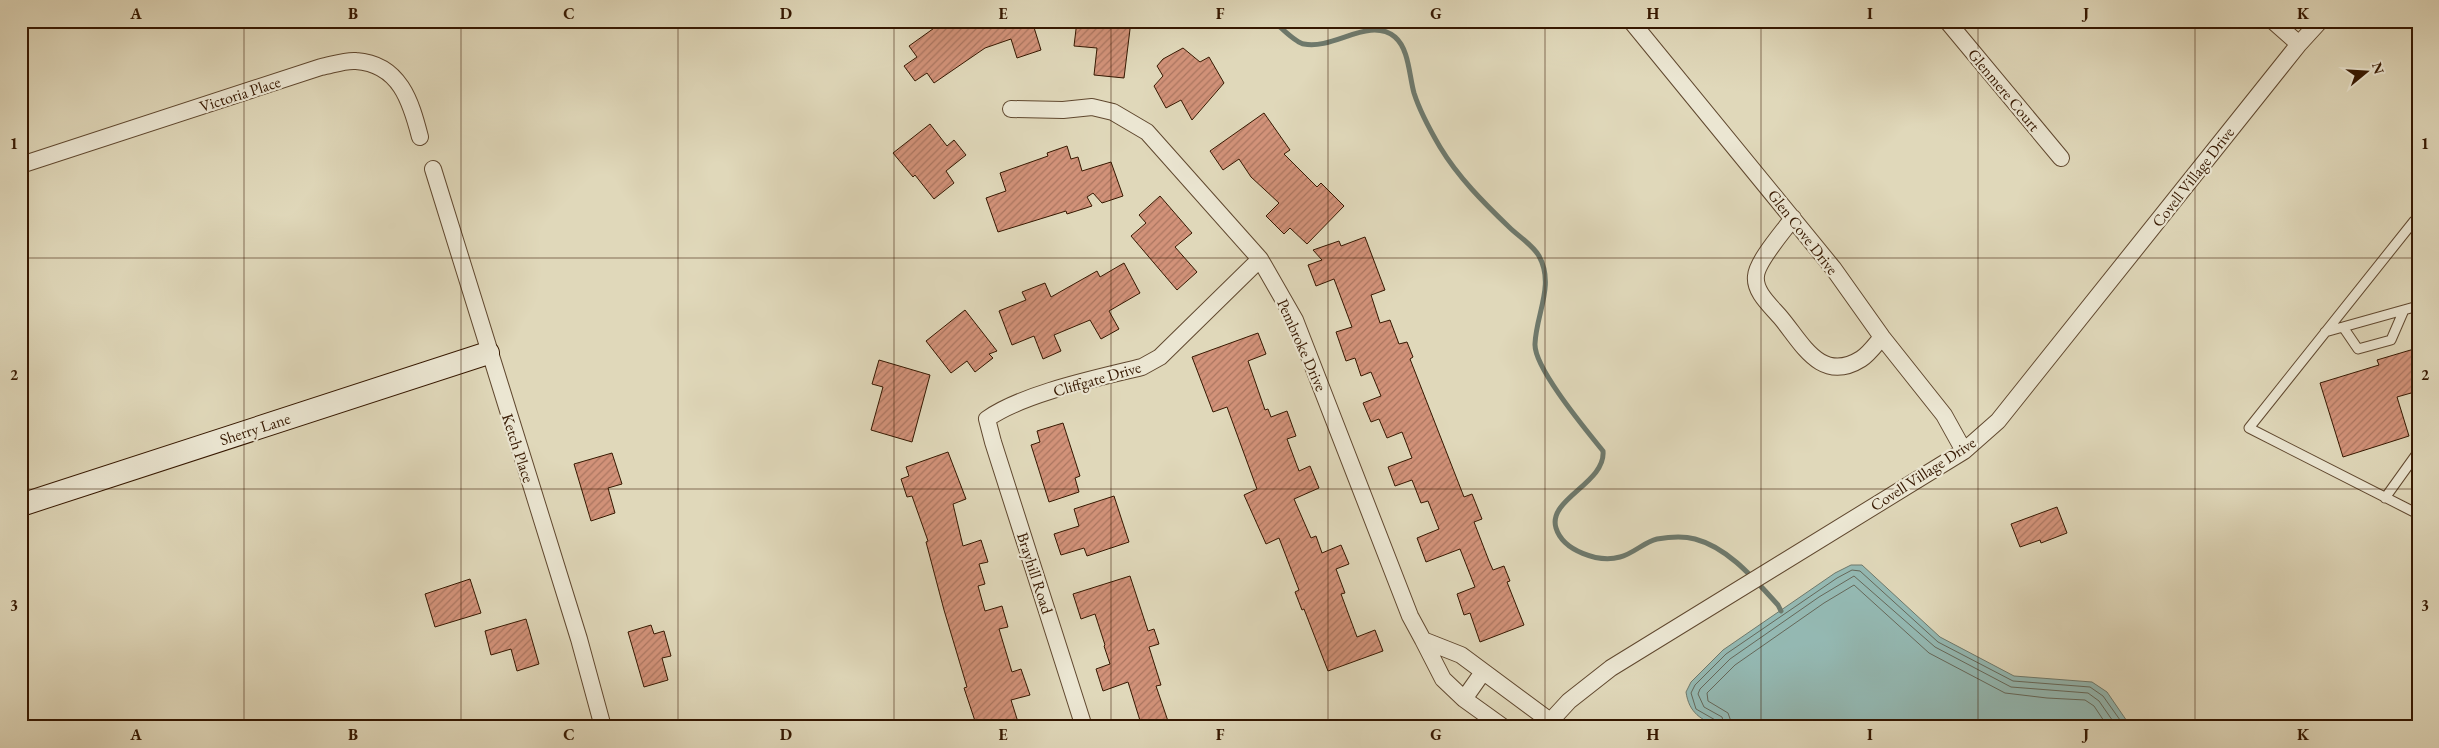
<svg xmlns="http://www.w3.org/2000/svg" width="2439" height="748" font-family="'EB Garamond',serif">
  <defs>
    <pattern id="building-hatch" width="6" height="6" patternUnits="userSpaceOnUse" patternTransform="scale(1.25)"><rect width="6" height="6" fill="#d29279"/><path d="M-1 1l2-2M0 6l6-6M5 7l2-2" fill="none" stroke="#ab7661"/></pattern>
  </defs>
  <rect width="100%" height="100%" fill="#e0d8ba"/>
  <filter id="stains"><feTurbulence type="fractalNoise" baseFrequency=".004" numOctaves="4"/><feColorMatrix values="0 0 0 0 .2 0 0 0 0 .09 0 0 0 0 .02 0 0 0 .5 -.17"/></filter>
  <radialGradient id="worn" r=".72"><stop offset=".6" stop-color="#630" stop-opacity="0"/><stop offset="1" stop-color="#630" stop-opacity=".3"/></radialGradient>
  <path fill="#94b9b3" stroke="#6e796c" d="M1851 565H1862L1940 637 2014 676 2092 682 2107 692 2131 727H1720C1701 720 1689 713 1686 692L1691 682 1723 650 1835 573Z"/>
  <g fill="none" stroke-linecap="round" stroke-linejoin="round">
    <path stroke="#65685a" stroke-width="1" d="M1719 727 1717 721 1696 709 1691 693 1695 685 1726 654 1837 578 1852 570 1860 571 1938 642 2013 681 2090 687 2103 696 2125 727
      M1725 727 1722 717 1704 707 1698 694 1700 689 1730 659 1819 597 1854 576 1935 647 2011 687 2088 693 2099 701 2117 727
      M1733 727 1728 713 1708 701 1707 693 1735 665 1824 603 1854 585 1929 653 2005 693 2047 698 2085 700 2094 706 2108 727"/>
    <path stroke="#6e796c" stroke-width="5" d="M1279 21 1280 27C1286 32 1297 43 1304 44 1334 50 1369 16 1395 37 1409 49 1409 75 1414 93 1420 112 1430 130 1440 147 1458 177 1484 203 1509 227 1518 236 1533 245 1539 256 1555 285 1536 314 1535 344 1534 368 1587 431 1603 451 1606 483 1547 499 1556 528 1563 551 1599 563 1620 557 1633 554 1644 542 1657 539 1669 537 1684 536 1695 539 1729 548 1755 580 1778 605L1781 611"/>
  </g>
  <path fill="url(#building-hatch)" stroke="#361801" d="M944 21H1032L1041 50 1017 58 1011 39 985 48 934 83 927 73 915 81 904 66 917 57 909 46Z
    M1077 21H1131L1124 78 1094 75 1097 48 1074 46Z
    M1183 48 1200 62 1209 57 1224 83 1192 120 1181 100 1166 108 1154 86 1163 76 1157 66 1163 59Z
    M1264 113 1290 150 1284 154 1317 187 1321 183 1344 206 1307 244 1290 228 1284 234 1266 216 1279 203 1251 177 1239 159 1223 170 1210 151Z
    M930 124 947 146 954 140 966 155 946 171 954 183 934 199 915 175 913 177 893 153Z
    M1067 146 1071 159 1078 157 1082 171 1111 162 1123 196 1102 203 1093 193 1087 197 1092 206 1067 214 1066 211 998 232 986 198 1006 191 1000 173 1048 156 1047 153Z
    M1160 196 1192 233 1175 247 1197 272 1177 290 1131 236 1146 223 1139 215Z
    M1365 237 1385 290 1371 295 1380 323 1390 320 1399 344 1407 342 1413 357 1410 359 1464 497 1472 494 1482 519 1474 522 1489 561 1493 570 1504 566 1510 581 1507 582 1524 625 1480 642 1470 613 1464 615 1457 594 1475 587 1460 549 1426 562 1417 538 1439 529 1428 501 1421 503 1412 480 1395 486 1388 467 1412 458 1402 432 1387 438 1379 419 1371 422 1363 403 1381 396 1371 372 1361 376 1355 358 1346 361 1336 332 1352 327 1334 279 1316 286 1308 265 1322 260 1313 250 1339 241 1341 246Z
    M1124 263 1140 293 1109 311 1119 329 1101 339 1090 320 1054 335 1061 351 1043 359 1034 336 1012 345 999 311 1026 300 1022 292 1045 283 1051 297 1097 271 1100 277Z
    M965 310 997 351 989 354 993 358 975 372 967 361 951 373 926 341Z
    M1258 333 1266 354 1248 361 1265 410 1268 409 1271 417 1287 411 1296 436 1287 439 1299 471 1310 466 1319 488 1294 499 1311 538 1316 536 1322 553 1341 545 1349 564 1336 569 1345 593 1341 594 1357 637 1375 630 1383 651 1328 671 1304 609 1302 610 1295 592 1299 590 1279 538 1266 544 1244 495 1257 489 1227 407 1213 412 1192 357Z
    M2414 349 2418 362V391L2397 397 2409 436 2343 457 2320 383 2379 365 2377 360Z
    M879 360 930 375 912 442 871 430 883 387 872 384Z
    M1063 423 1080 476 1075 478 1079 492 1049 502 1031 445 1040 442 1037 431Z
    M948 452 966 499 953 504 963 546 981 540 988 562 979 564 985 584 978 586 985 611 1002 606 1008 627 999 629 1012 672 1021 669 1030 695 1011 700 1018 722 1002 727H977L964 688 967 687 944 610 926 542 928 541 912 496 907 497 901 479 909 476 906 467Z
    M612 453 622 484 608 488 615 513 591 521 574 464Z
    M1114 496 1129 542 1087 556 1084 548 1061 555 1054 534 1079 526 1074 509Z
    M2057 507 2067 533 2041 543 2040 540 2020 547 2011 524Z
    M1130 576 1148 631 1154 629 1159 644 1149 647 1161 685 1156 686 1170 727H1142L1128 682 1103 691 1096 669 1110 664 1104 646 1105 645 1095 614 1081 619 1073 594Z
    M470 579 481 613 435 627 425 594Z
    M526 619 539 664 517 671 511 649 491 655 485 631Z
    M651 625 654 634 664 631 671 656 662 658 668 680 644 687 628 632Z"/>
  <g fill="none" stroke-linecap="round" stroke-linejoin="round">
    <g stroke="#60482f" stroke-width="11">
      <path id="lane" d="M2418 233 2414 221 2249 428 2418 514
        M2343 327 2358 349 2391 340 2404 310
        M2325 332 2418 306
        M2385 498 2418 452"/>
    </g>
    <g stroke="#60482f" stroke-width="18">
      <path id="street" d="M1631 21 1833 268 1882 337 1944 415 1964 451
        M1947 21 2061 158
        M2273 21 2299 44
        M1011 109 1063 110 1092 107 1113 112 1147 132 1260 259 1295 320 1410 616 1423 640
        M21 165 321 67C332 65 345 60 356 61 400 64 411 102 420 137
        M433 169 579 639 603 727
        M1793 218C1783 232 1757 261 1756 276 1754 292 1771 306 1781 318 1802 343 1821 384 1861 359 1869 354 1876 344 1882 337
        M1464 699 1483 672
        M1084 727 993 442 987 419C1024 393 1098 378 1142 367L1160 357 1260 259
        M1503 727 1464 699 1443 679 1423 640 1461 655 1550 721
        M1545 727 1569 701 1611 668 1964 451 1998 421 2299 44 2320 21"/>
    </g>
    <g stroke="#361801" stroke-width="24">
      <path id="secondary" d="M21 505 488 353"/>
    </g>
    <use href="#lane" stroke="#ebe6d2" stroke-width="9"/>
    <use href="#street" stroke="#ebe6d2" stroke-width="16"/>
    <use href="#secondary" stroke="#ebe6d2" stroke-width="22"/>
  </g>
  <path fill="none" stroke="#361801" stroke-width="1" stroke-opacity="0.55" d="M244 21V727M461 21V727M678 21V727M894 21V727M1111 21V727M1328 21V727M1545 21V727M1761 21V727M1978 21V727M2195 21V727M21 258H2418M21 489H2418"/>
  <g text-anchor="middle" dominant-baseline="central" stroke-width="4.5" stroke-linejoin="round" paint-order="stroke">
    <g font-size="16" fill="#361801" stroke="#ebe6d2">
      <text transform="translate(2004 90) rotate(50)">Glenmere Court</text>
      <text transform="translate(240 94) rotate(-18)">Victoria Place</text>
      <text transform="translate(2193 177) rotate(-52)">Covell Village Drive</text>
      <text transform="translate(1803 232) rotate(52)">Glen Cove Drive</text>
      <text transform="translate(1302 345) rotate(66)">Pembroke Drive</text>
      <text transform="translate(1097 379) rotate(-16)">Cliffgate Drive</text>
      <text transform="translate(255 429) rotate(-18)">Sherry Lane</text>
      <text transform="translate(518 448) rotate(72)">Ketch Place</text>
      <text transform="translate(1923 474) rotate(-33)">Covell Village Drive</text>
      <text transform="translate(1035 573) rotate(72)">Brayhill Road</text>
    </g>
  </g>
  <rect width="2439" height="748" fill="none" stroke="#e0d8ba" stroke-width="55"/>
  <g transform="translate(2366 72) rotate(72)" stroke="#ebe6d2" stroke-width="4" paint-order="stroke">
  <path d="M0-4L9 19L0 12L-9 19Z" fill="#361801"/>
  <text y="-8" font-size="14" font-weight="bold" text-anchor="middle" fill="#361801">N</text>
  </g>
  <rect x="28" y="28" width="2384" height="692" fill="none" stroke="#361801" stroke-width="2"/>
  <g font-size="16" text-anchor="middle" font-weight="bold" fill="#361801">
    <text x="136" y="19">A</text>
    <text x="353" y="19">B</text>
    <text x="569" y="19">C</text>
    <text x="786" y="19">D</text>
    <text x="1003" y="19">E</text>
    <text x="1220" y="19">F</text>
    <text x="1436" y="19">G</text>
    <text x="1653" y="19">H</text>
    <text x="1870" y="19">I</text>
    <text x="2086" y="19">J</text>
    <text x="2303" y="19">K</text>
    <text x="14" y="149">1</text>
    <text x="2425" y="149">1</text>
    <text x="14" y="380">2</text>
    <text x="2425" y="380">2</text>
    <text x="14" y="611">3</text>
    <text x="2425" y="611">3</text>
    <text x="136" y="740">A</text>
    <text x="353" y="740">B</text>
    <text x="569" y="740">C</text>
    <text x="786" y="740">D</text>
    <text x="1003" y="740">E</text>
    <text x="1220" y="740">F</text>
    <text x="1436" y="740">G</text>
    <text x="1653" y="740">H</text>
    <text x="1870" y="740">I</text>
    <text x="2086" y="740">J</text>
    <text x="2303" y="740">K</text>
  </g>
  <rect width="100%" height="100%" filter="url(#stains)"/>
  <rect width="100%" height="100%" fill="url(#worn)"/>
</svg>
